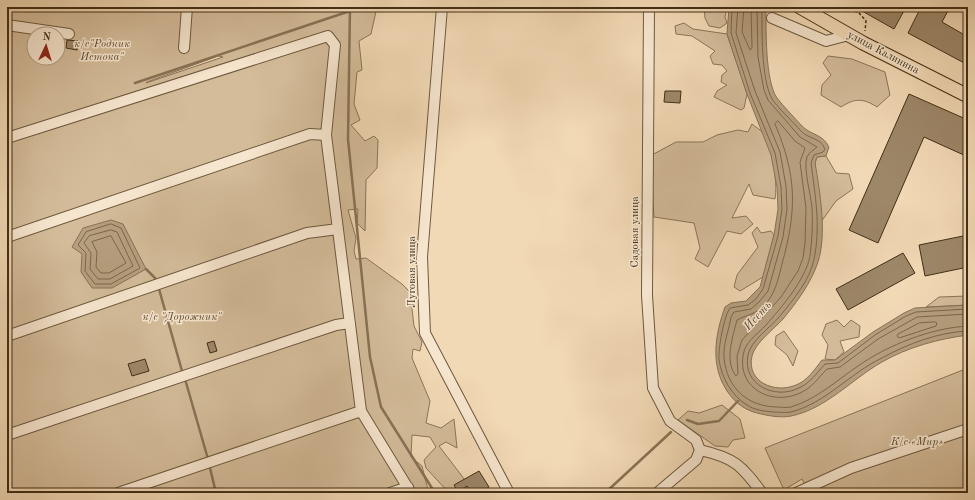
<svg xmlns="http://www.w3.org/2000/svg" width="975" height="500" font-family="'Old Standard TT',serif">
  <rect width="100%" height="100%" fill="#f2d9b5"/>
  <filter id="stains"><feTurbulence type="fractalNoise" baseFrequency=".005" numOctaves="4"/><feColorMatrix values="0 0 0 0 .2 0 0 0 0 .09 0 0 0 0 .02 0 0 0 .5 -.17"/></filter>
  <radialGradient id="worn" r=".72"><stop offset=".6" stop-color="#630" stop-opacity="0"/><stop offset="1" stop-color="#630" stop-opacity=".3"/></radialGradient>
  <path fill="#d4bc9a" stroke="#8a7658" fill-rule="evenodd" d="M7 7H356L362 10 365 7H377L371 34 359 41 362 70 357 72 354 104 360 120 351 125 365 141 374 136 378 140 377 168 366 180 365 231 357 223 358 209 348 210 356 238 354 251 356 259 366 258 402 284 410 292 414 326 422 342 420 351 413 349 412 358 430 401 426 423 441 428 454 419 457 448 446 442 439 446 468 484 466 489 456 484 458 493H449L426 468 424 460 436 447 430 437 412 435 411 457 422 466 428 490 431 493H7ZM34 34H58V58H34ZM218 56 223 57 146 83 147 82Z
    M704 7H727L725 17 727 23 720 28 709 26 705 18Z
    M684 23 693 29 727 34 747 94 744 108 741 110 714 97 717 91 727 85 721 82 722 75 727 71 722 65 713 64 710 56 715 51 692 36 676 34 675 26Z
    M828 56 852 59 885 72 890 95 877 107C863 98 855 98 841 107L821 95 822 85 831 75 823 63Z
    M752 124C755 127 760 129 762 132 772 144 778 184 775 199L753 195 749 184 732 218 746 216 753 224 741 234 727 231 708 267 695 259 700 248 694 223 654 217 650 156 676 142H703L717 135 738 130 748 132Z
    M826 156 836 173 849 174 853 189 836 201 821 222 815 163 817 157Z
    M757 227 761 233 771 231 774 235 763 277 740 291 734 287 737 275 758 247 752 233Z
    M968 296V305L926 307 939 297Z
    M837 320 844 327 851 320 860 326 859 337 840 341 844 352 835 360 825 359 828 345 822 335 826 324Z
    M784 331 798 351 793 366 787 355 775 345 776 336Z
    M968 368V493H809L802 479 784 490 765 448Z
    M722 405 740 419 745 438 733 440 728 447 715 446 678 420 688 411 699 413Z"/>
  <path fill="#b69f7f" stroke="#877255" d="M729 7H766C766 28 765 81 777 98 784 107 793 116 801 125 811 136 822 133 829 147L826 156 817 157 815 163C820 192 827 234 818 262 811 283 797 302 783 319 774 329 755 343 752 356 746 382 775 394 796 385 807 381 815 369 822 360H835L873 332 904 313 915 308 968 305V335C938 339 908 347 882 362 852 379 826 409 791 416 782 418 770 416 761 414 746 411 736 404 727 391 710 365 715 335 725 307L731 303 746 301 760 287 774 235 778 209 777 187 771 155 747 94 727 34Z
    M111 220 123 224 146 269 112 288H92L81 272 82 254 72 247 83 228Z"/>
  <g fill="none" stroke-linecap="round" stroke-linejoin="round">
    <path stroke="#7c674a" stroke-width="1" d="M732 7 731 33 750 93 775 153 781 187 782 209 778 236 763 289 756 299 748 305 730 308C724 316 718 349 719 360 722 378 731 395 747 405 754 410 764 411 773 412 779 412 786 413 791 412 826 403 850 373 882 358 907 344 939 332 968 331
      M738 7 736 33 755 91 780 152 786 186 787 209 783 237 768 291 759 302 751 309 734 312 731 317C729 330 723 344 724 358 727 388 747 406 776 407 781 407 786 408 791 407 817 399 836 381 858 366 888 345 931 328 968 326
      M744 7 742 32 750 50 752 48 751 7
      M757 7 758 57 764 90 768 100 800 137 817 147C814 150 809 152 807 157 803 168 811 195 812 208 813 224 812 240 810 256 806 279 781 308 766 325 757 335 745 341 743 356 738 389 772 406 800 393 812 388 818 378 827 369L840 367 878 339 917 317 968 314
      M762 7C762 30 761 79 772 99 778 108 793 122 801 131 808 139 820 137 825 149L823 152 814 155 811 163C815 194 821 227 814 259 810 280 793 300 780 316 770 328 751 340 748 355 742 385 775 400 799 388 810 383 817 373 825 364L838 363 875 335 906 316 916 312 968 309
      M778 121 795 141 805 148 800 162 806 208 805 243 803 258 798 271 781 297 742 340 737 356 738 374 736 376C724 361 733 336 737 320 746 315 756 314 764 306 775 294 778 280 782 264 797 210 797 176 775 124Z
      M111 224 121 228 140 268 111 284H95L85 271 86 253 78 245 86 232Z
      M111 230 117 232 133 266 110 279H98L90 269 91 253 84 243 89 236Z
      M111 236 126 263 109 273H101L96 267 97 252 92 242Z
      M935 322 937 323 936 326 899 338 897 336 898 334 919 323Z"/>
    <path stroke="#877255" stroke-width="2.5" d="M350 7 348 139 370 357 381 407 435 493
      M135 83 350 11
      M146 269 155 278
      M159 289 182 371
      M185 379 208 459
      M687 420 698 424 719 421 738 401
      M210 468 216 493
      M605 493 671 432"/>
  </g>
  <path fill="#9d8769" stroke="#412f16" d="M855 7H906L894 29Z
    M924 7H950L942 22 968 37V65L908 33 919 11 922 12Z
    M67 40 78 41 77 50 66 48Z
    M665 91H681L680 103 664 102Z
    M909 94 968 120V152L966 156 924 137 878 243 849 230Z
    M968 235V267L925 276 919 245Z
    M903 253 915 273 848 310 836 289Z
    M214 341 217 351 210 353 207 343Z
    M145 359 149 371 132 376 128 364Z
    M479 471 489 487 479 493H471L467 486 458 492 454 485Z"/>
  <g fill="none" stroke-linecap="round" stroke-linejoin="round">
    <g stroke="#6d5a3e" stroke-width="12">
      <path id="minor" d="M442 7 422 257 425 333 509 493
        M649 7 647 295 653 388 670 421 696 440 700 450 696 460 657 493
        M772 18 826 41 849 35
        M7 25 69 34
        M184 48 187 7
        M7 138 328 36 335 45 326 135 361 411 411 493
        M7 237 310 134 326 135
        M7 336 307 233 338 229
        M7 435 336 325 350 323
        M700 450C735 458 741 465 762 493
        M118 493 361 411
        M390 493 408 487
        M796 493 851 468 968 429"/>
    </g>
    <g stroke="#412f16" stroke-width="15">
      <path id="major" d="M800 7 863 43 968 96"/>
    </g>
    <path stroke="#412f16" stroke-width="1.5" stroke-dasharray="3 2" stroke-linecap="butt" d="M845 7 859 13 866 21 865 31"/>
    <use href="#minor" stroke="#f7e6cf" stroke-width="10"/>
    <use href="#major" stroke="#f2d9b5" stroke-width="13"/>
  </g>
  <g text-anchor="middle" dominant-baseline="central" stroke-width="3" stroke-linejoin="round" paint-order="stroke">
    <g font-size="11" font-style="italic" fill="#5e4b30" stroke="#f7e6cf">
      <text x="102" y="44">к/с"Родник<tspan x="102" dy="13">Истока"</tspan></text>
      <text x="182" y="317">к/с "Дорожник"</text>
      <text x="917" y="442">К/с «Мир»</text>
    </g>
    <g font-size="11" fill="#412f16" stroke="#f7e6cf">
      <text transform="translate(883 53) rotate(28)">улица Калинина</text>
      <text transform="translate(635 232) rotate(-90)">Садовая улица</text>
      <text transform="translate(412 272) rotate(-90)">Луговая улица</text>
    </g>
    <g font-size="12" font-style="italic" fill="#5e4b30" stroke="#f7e6cf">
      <text transform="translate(758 316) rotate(-48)">Исеть</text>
    </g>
  </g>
  <rect width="975" height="500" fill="none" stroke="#f2d9b5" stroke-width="24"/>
  <rect x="8" y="8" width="959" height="484" fill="none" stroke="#412f16" stroke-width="2"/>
  <rect x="12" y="12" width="951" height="476" fill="none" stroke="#412f16"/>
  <g transform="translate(46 46) rotate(4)"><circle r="19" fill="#f7e6cf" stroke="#ae9d85"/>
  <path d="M0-3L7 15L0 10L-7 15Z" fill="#8f2418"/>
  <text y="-6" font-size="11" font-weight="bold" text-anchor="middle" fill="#412f16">N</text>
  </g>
  <rect width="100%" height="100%" filter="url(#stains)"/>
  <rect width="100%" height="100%" fill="url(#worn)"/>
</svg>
